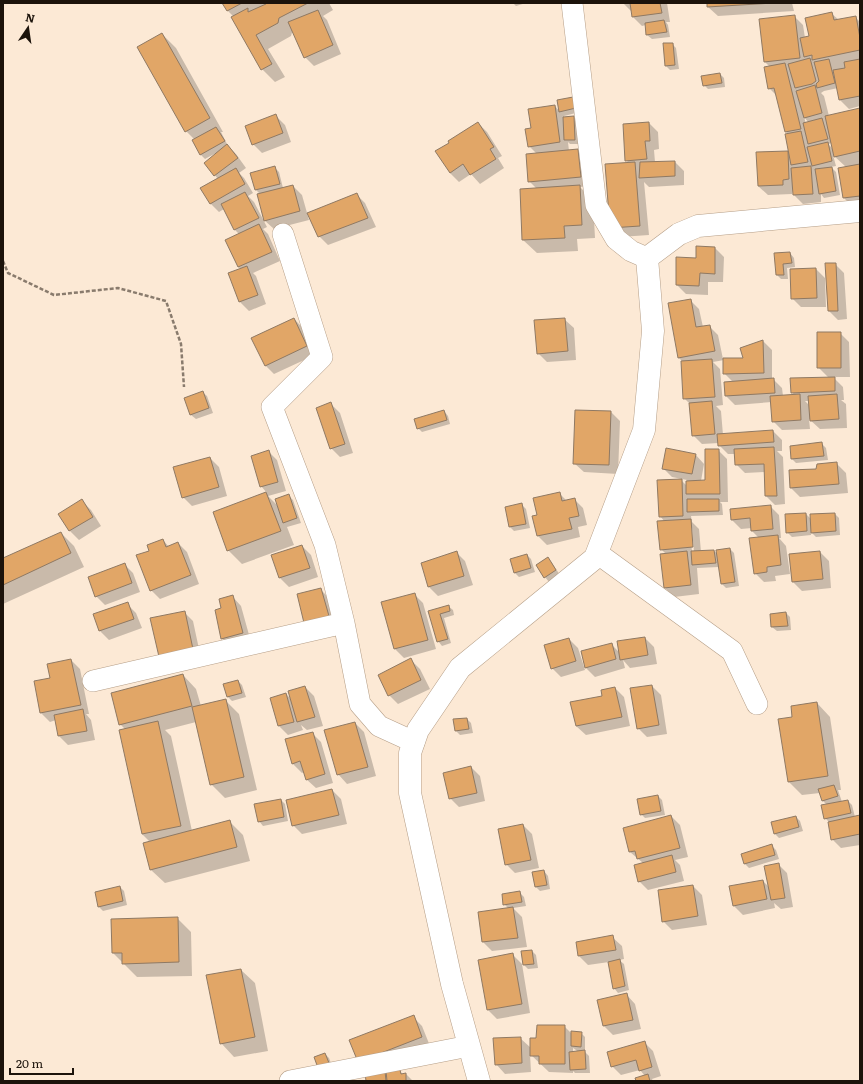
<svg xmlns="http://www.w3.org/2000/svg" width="863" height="1084" font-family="Literata,serif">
  <rect width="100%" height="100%" fill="#fce9d5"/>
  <path fill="#0003" fill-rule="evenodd" d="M224 3H329L333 10 323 16 327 20 341 54 314 66 305 57 293 29 291 36 268 49 285 77 275 82 262 69 234 17 227 10Z
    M513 3H526L516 6Z
    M623 3H667L670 22H666L668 25 670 37 652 39 647 35 646 25 642 26 633 17 632 12Z
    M708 3H793H792L794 11 718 16 708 7Z
    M832 14 839 20 855 17 860 22V106L849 109 840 100 838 88 824 91 821 93 824 96 829 116 860 109V206L853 207 844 198 839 169 846 167 833 155 836 166 831 167 836 172 840 195 824 198 821 194V202L803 204 794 195V188H792V194L768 195 758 186 788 152 790 155 788 134 786 132 777 96 769 88 770 67 765 62 794 16 803 25 805 38 810 37ZM804 117 809 123 806 124ZM832 143 833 149 828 144Z
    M162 34 176 48 223 132H221L228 146 236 154 246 168 239 173 244 178 253 193 248 196 254 202 267 227 263 229 268 234 280 261 253 273 256 276 266 304 249 311 240 302 230 274 241 269 238 267 226 240 239 234 235 230 224 209 219 212 210 203 218 179 205 163 216 154V153L205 159 201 155 193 141 195 140 186 131Z
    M672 44 676 48 679 69 670 70 666 66Z
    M720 74 724 78 725 87 708 89 704 85Z
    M573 98 580 112 564 116V118L574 117 578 122 579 144H570L568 142 569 151 578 150 587 159 589 186 580 187 593 200 595 238 577 239 578 251 537 253 523 240 537 189 529 181 537 154 529 146 532 128 555 106 560 112Z
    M276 116 285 125 291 142 262 153 253 144Z
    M478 123 487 132 502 156 498 158 504 168 480 184 471 174 459 182 450 173Z
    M649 123 658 132 659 149 654 150 655 162H675L684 171V185L649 187 644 182 649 235 620 237 629 163 626 160Z
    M275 168 279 172 283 188 293 186 302 195 309 220 274 229 264 220 260 194 256 190Z
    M356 194 365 203 376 227 328 245 319 236Z
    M715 248 724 257 723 282H708V295L686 294 677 285V258L697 259Z
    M790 253 794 258 795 267 787 268 788 279H781L777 275 775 254Z
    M835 264 844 273 847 319 838 320 829 311Z
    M816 269 825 278 826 307H801L792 298Z
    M690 300 699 309 703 327 709 326 718 335 723 359H745L763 341 772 350V379H773L782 388 783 396H795L792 392 829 378 818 367 840 333 849 342 850 377H833L843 387 844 400H841L846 404 847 428 820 429 809 419 810 429 782 430 773 421 772 402 735 405 726 396 733 382 724 373V360L713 362 720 369 723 405 716 406 721 411 723 435 773 431 782 440V451H777L783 457 785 504 775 505 766 496 765 472 745 473 736 464 735 454H728L719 445V443L702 444 693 435 691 405 684 398 683 362 679 358ZM805 401H810V406Z
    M294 319 303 328 315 355 274 374 265 365Z
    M564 319 574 328 576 360 547 362 538 353Z
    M202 392 207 396 213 413 196 419 191 415 185 398Z
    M331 404 340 413 353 453 340 457 331 448Z
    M444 411 448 416 450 424 422 432 418 428Z
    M611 412 620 421 618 474 584 472 574 463Z
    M822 444 826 448 828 460 796 463 792 459 791 447Z
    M718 450 727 459 728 502H720L722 504 723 515 691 516 692 522 699 529 701 552 714 551 718 554 730 549 734 553 739 586 726 588 722 584 719 567 697 568 699 594 674 597 665 588 661 555 666 554 661 549 665 522 660 516 681 480 687 486V480L672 477 663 468 695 454 704 464 701 481H706ZM690 528H692L694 552H692Z
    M268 451 277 460 286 491 268 496 278 506 288 495 293 500 301 523 287 527 294 545 242 564 228 550 214 513 267 493 261 486Z
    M210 458 219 467 227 496 192 506 183 497Z
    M837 464 846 473 848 493 800 497 791 488Z
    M560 494 567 501 574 499 583 508 587 525 578 527 580 537 547 545 538 536 533 517 538 515Z
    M82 501 91 510 101 526 79 540 70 531 60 514Z
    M522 505 526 509 530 528 514 531 510 527Z
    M770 506 779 515 781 538H779L786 546 790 574 775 576 776 581 764 582 755 573 759 538 752 531V528L741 529 732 520Z
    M806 514 811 519 835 514 839 518 840 535 816 537 811 532V535L792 537 787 532Z
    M61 533 74 546 84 567 3 604V559Z
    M163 540 169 547 178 543 187 552 199 584 160 599 151 590V551Z
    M302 546 311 555 318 577 289 587 280 578 272 556Z
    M456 552 465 561 473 585 438 596 429 587 422 563Z
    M820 552 829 561 831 588 802 591 793 582Z
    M527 555 531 559 535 572 519 577 514 572Z
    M547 558 552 563 560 575 549 582 545 577 537 566Z
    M124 564 133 573 140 592 105 605 96 596Z
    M320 589 329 598 337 625 298 595Z
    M414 594 423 603 436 649 404 658 395 649Z
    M232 596 241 606 251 642 231 647 222 638V609Z
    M127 604 136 613 142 628 109 640 100 631Z
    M448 606 453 610 454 615 444 618 451 643 442 646 438 641 429 612Z
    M184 612 193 621 202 663 170 669Z
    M786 613 790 617 791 630 777 631 772 627Z
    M645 638 654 647 657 664 630 668 623 660 625 668 595 677 586 668 582 652 611 644 620 653Z
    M569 639 578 648 585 670 561 677 552 668Z
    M71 660 80 669 89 714H86L91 720 95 740 68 745 59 736 56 720 50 722 41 713 51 678Z
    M411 660 420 669 430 689 398 704 389 695Z
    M183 675 196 689 201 706 225 700 239 714 257 790 225 798 211 784 196 722 165 730 171 736 192 831 229 821 243 835 250 861 165 883 151 870 150 842 142 834 125 729 120 724Z
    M238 681 242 685 246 697 232 701 228 697Z
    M652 686 661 695 667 734 647 737 638 728Z
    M305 687 314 696 323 726 307 730 301 725 303 730 288 735 279 726 286 694 292 700Z
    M615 688 624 697 630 726 586 735 576 726 603 697Z
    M817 703 830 717 841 790H838L842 802 848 801 852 805 855 817 860 816V845L841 848 832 839 829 822 825 818 827 805 823 801 820 793 802 795 789 782 793 718Z
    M467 719 471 723 473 733 460 735 456 731Z
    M355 723 364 732 376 776 347 784 338 774Z
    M312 733 321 742 333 783 316 788 306 779 304 772 302 773 293 764Z
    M471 767 480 776 485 801 459 807 450 798Z
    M332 790 341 799 347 824 302 834 293 825Z
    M658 796 662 800 665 815 645 818 641 814Z
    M281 800 285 804 288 821 263 826 259 821Z
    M671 816 680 825 688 857 675 860 680 865 684 881 648 890 639 881 643 863 630 852Z
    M796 817 800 821 803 831 779 838 775 834Z
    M523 825 532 834 539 868 515 873 506 864Z
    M771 845 776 850 779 859 749 868 745 864 742 855Z
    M778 864 787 873 793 907 781 909 774 903 775 908 743 915 734 906 763 881 769 887Z
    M544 871 548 876 550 889 540 891 535 886Z
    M693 886 702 895 707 925 672 930 663 921Z
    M120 887 124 891 127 905 103 911 99 907Z
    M520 893 524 897 526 906 513 908 522 917 527 947 492 951 483 942 479 913 508 908 504 904Z
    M177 918 191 932 192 976 137 977 113 953 112 920Z
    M612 937 622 946 624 959 619 960 624 964 629 990 618 993 614 988 609 962 588 965 579 956 577 943Z
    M532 951 536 955 538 968 528 969 524 965Z
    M513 955 522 964 530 1013 497 1019 488 1010Z
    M241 970 255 983 268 1051 234 1057 221 1043Z
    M626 994 635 1004 641 1029 613 1035 604 1026 598 1001Z
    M413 1017 422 1026 430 1046 358 1061Z
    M564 1026 572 1034 581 1033 585 1037V1052L589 1056 590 1073H575L573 1071V1073L549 1072 530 1054 531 1072 505 1074 496 1064 520 1038 531 1048 537 1039ZM573 1048 576 1050 578 1052H573Z
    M644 1042 653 1051 661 1076 652 1079 653 1081H637L645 1076 640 1070 621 1075 612 1066Z
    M325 1054 329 1058 333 1068 324 1072Z
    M400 1071 403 1075 406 1074 413 1081H367L384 1072 388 1075Z"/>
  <path fill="#e1a667" stroke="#8f7963" d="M222 3H242L227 11Z
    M266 3H308L279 18 278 23 256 35 272 64 261 70 231 17 248 8V12L266 4Z
    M630 3H660L662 13 632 17Z
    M707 3H774L707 7Z
    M318 10 333 45 304 58 288 22Z
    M832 12 834 20 856 16 860 38V50L812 60V55L804 57 800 38 809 36 805 18Z
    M795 15 800 58 764 62 759 19Z
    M664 20 667 32 646 35 645 23Z
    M162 33 210 118 185 132 137 47Z
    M663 43H673L675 65 665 66Z
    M810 58 816 81 812 84 795 88 788 64Z
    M829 59 835 83 817 88 816 84 819 81 814 62Z
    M860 59V96L839 100 833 70 845 68 844 62Z
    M785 63 801 129 785 132 774 88 768 89 764 67Z
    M720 73 722 83 703 86 701 76Z
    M815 85 822 113 804 118 796 91Z
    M573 97 576 108 559 112 557 100Z
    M555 105 560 142 528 147 525 129 531 128 528 109Z
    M860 108V151L834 157 825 116Z
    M276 114 283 133 252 145 245 126Z
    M574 116 575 140H564L563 117Z
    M822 118 828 139 808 144 803 123Z
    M478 122 494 147 490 149 496 159 470 175 463 164 450 173 435 151 449 143 448 141Z
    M649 122 650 141H645L647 159 625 161 623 124Z
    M216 127 225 141 200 155 192 140Z
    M801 131 808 162 791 165 785 134Z
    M828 142 832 161 812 166 807 147Z
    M227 144 238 158 214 176 204 163Z
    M578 149 581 177 528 182 526 154Z
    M788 151 789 179 783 180V185L758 186 756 152Z
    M675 161V176L639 178 640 162Z
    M635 162 640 226 610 228 605 164Z
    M860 164V196L843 198 838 168Z
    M275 166 280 184 255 190 250 173Z
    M811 166 813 194 793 195 791 168Z
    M832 167 836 191 819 194 815 169Z
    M236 168 245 184 210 204 200 188Z
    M293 185 300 211 264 221 257 194Z
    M580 185 582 225 564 226 565 238 522 240 520 189Z
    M245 192 259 218 234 230 221 204Z
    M357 193 368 218 318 237 307 213Z
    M259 224 272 252 238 267 225 240Z
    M696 246 715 247V274L700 273 699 286 676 285V257L696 258Z
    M790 252 792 263 783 264 784 275H776L774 253Z
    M825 263H836L838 311H828Z
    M247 266 258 295 239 302 228 273Z
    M816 268 817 298 791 299 790 269Z
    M691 299 696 327 710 325 715 351 678 358 668 303Z
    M294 318 307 346 265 366 251 338Z
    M565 318 568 351 537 354 534 320Z
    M817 332H841V368H817Z
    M763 340 764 373 723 374V358H743L740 348Z
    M712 359 715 397 683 399 681 361Z
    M835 377V391L791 393 790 378Z
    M774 378 775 393 725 396 724 382Z
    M203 391 209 408 190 415 184 398Z
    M800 394 801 420 772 422 770 396Z
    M837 394 839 419 810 421 808 396Z
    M712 401 715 434 692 436 689 403Z
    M331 402 345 444 330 449 316 408Z
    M444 410 447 420 417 429 414 419Z
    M575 410 611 411 609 465 573 464Z
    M773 430 774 442 718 446 717 434Z
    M822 442 824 456 791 459 790 446Z
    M774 447 777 496H765L764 464 735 465 734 449Z
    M666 448 696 454 692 474 662 469Z
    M705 449H719L720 494H686V481L705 480Z
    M269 450 278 482 260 487 251 456Z
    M210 457 219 487 182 498 173 467Z
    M837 462 839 484 790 488 789 470 816 469 817 464Z
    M682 479 683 516 659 517 657 480Z
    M266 492 281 531 227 551 213 512Z
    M560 492 562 501 575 498 579 516 569 518 572 529 537 536 532 516 537 515 533 498Z
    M289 494 297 518 283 523 275 499Z
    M82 499 93 517 69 531 58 514Z
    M687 499H719V511L687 512Z
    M522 503 526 524 509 527 505 507Z
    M771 505 773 529 751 531 750 518 731 520 730 509Z
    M806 513 807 531 786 533 785 514Z
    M835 513 836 531 811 533 810 514Z
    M691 519 693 547 660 550 657 521Z
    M61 532 71 553 3 585V558Z
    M778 535 781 565 767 567V572L754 574 749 538Z
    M163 539 166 547 178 542 191 575 150 591 136 555 149 551 147 545Z
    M302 545 310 568 279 578 271 555Z
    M730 548 735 582 721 584 716 550Z
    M714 550 716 563 692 565 691 551Z
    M457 551 464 576 428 587 421 563Z
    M687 551 691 585 664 588 660 554Z
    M820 551 823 579 792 582 789 554Z
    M527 554 531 568 514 573 510 559Z
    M548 557 556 570 544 578 536 565Z
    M125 563 132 583 95 597 88 577Z
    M321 588 329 616 304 623 297 594Z
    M415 593 428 640 394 649 381 602Z
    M233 595 243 633 221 639 215 610 221 608 219 599Z
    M128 602 134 619 99 631 93 614Z
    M449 605 450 611 440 614 448 639 437 642 428 611Z
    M185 611 194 654 160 661 150 618Z
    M786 612 788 626 771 627 770 614Z
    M645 637 648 655 620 660 617 641Z
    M569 638 576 661 551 669 544 645Z
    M612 643 616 659 585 668 581 651Z
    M411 658 421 680 388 696 378 675Z
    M71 659 81 705 40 713 34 681 50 678 47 664Z
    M183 674 192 706 119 725 111 693Z
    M238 680 242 693 227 697 223 684Z
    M652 685 659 725 637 729 630 688Z
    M305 686 315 717 297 722 288 691Z
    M615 687 622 717 576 726 570 702 602 696 601 690Z
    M286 693 294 722 278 726 270 698Z
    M226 699 244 777 210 785 192 707Z
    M817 702 828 776 788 782 778 719 792 717 791 706Z
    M83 709 87 731 58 736 54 715Z
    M467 718 469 729 455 731 453 719Z
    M158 721 181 826 142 834 119 730Z
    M355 722 368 767 337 775 324 730Z
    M313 732 325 774 306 780 300 761 292 764 285 739Z
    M471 766 477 793 449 799 443 773Z
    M834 785 838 796 822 801 818 789Z
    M332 789 339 815 292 826 286 800Z
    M658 795 661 811 640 815 637 799Z
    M281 799 284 817 258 822 254 804Z
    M848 800 851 813 824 819 821 805Z
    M671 815 680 848 637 859 635 851 629 852 623 828Z
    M860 815V834L831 840 828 822Z
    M796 816 799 827 774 834 771 822Z
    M230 820 237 847 150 870 143 843Z
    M523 824 531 860 505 865 498 829Z
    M772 844 775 855 744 864 741 854Z
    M672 855 676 872 638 882 634 865Z
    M779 863 785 898 771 900 764 866Z
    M544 870 547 885 535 887 532 872Z
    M763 880 767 899 733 906 729 886Z
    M693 885 698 916 662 922 658 890Z
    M120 886 123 901 98 907 95 892Z
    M520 891 522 902 503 905 502 894Z
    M513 907 518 938 482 942 478 912Z
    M178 917 179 962 122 964V953H112L111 919Z
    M613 935 616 950 578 956 576 942Z
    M532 950 534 964 523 965 521 951Z
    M513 953 522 1004 487 1010 478 960Z
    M620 959 625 986 613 989 608 962Z
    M241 969 255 1037 220 1044 206 975Z
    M627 993 633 1020 603 1026 597 1000Z
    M414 1015 422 1037 358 1062 349 1040Z
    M537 1025H565V1064H539V1056H530V1038H536Z
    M571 1031 582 1032 581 1047 571 1046Z
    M521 1037 522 1063 495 1065 493 1038Z
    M645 1041 652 1067 639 1071 636 1060 611 1067 607 1052Z
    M585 1050 586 1069 570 1070 569 1052Z
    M325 1053 329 1063 318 1068 314 1057Z
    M400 1070 401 1074 406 1073V1081H387L386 1071Z
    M385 1071 386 1081H366L365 1073Z
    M648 1074 650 1081H636L635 1078Z"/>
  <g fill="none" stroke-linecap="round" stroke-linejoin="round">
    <g stroke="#b59e87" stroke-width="22">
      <path id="minor" d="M572 3 596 205 616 239 631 251 647 258
        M283 234 322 357 272 407 325 545 344 623 360 704 379 726 414 742
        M597 553 732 651 757 704
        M93 681 344 623
        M290 1081 469 1046"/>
    </g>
    <g stroke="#b59e87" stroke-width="23">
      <path id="tertiary" d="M479 1081 452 984 410 793V753L418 730 460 668 595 558 644 430 653 331 647 258 679 234 698 226 860 211"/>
    </g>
    <path stroke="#897b6d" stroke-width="2.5" stroke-dasharray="4 2" stroke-linecap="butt" d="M3 261 8 273 54 295 118 288 166 301 181 344 184 387"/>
    <use href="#minor" stroke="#fff" stroke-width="21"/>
    <use href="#tertiary" stroke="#fff" stroke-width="22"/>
  </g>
  <rect width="863" height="1084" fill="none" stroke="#1c130b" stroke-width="8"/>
  <g transform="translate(28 28) rotate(13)" stroke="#fce9d5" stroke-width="3" paint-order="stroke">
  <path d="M0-3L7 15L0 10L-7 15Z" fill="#1c130b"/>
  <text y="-6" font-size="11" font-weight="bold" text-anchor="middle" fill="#1c130b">N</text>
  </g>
  <path d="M10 1068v6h63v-6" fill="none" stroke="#1c130b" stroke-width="2"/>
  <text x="16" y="1068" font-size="12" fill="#1c130b" stroke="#fce9d5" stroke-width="3" paint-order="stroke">20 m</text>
</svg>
